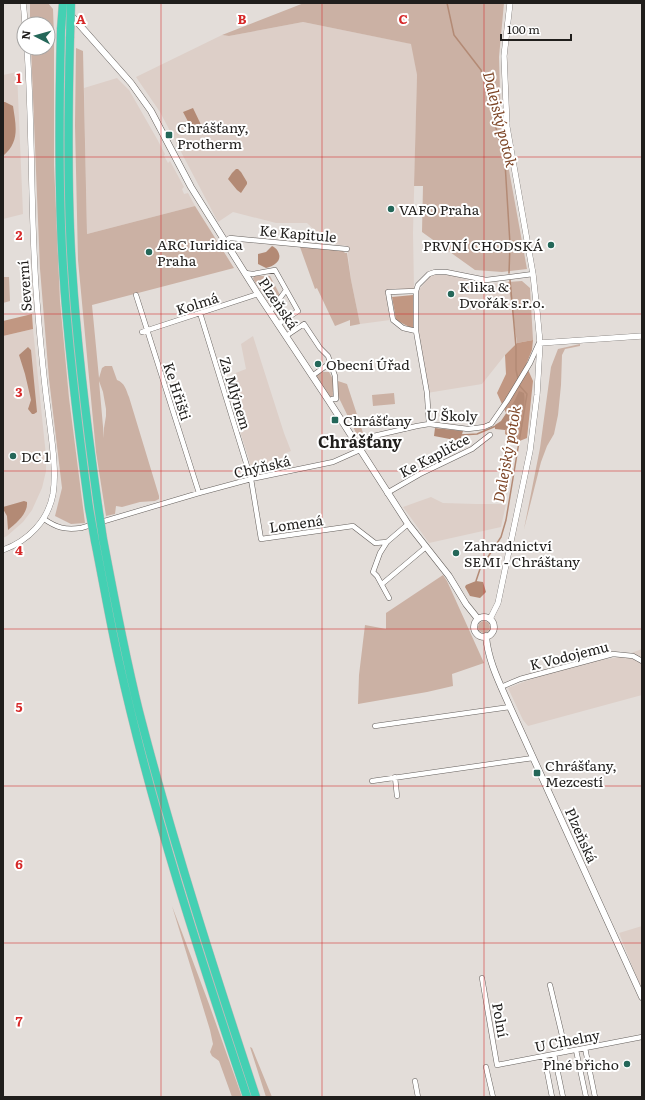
<svg xmlns="http://www.w3.org/2000/svg" width="645" height="1100" font-family="Literata,serif">
  <rect width="100%" height="100%" fill="#e3ddd9"/>
  <path fill="#ddcfc8" d="M303 22 412 44 417 75 413 233 414 289 386 290 390 320 360 324 351 280 347 246 328 243 307 223H276L233 212 218 222 160 112 136 77 222 35 229 36Z
    M17 72 23 214 3 219V75Z
    M117 78 129 90 157 139 165 154 164 156 168 163 170 161 184 187 182 189 184 194 188 193 195 206 87 234 84 88Z
    M431 275H450L485 285 508 282 517 343 505 355 482 384 427 393 416 331 418 291Z
    M33 329 46 456V471L42 488 32 510 23 522 7 536 3 538V336Z
    M253 336 284 433 291 451 286 453 290 467 254 475 226 388 231 383 233 374 246 369 241 344Z
    M431 497 443 503 476 504H506L501 527 429 543 403 507Z
    M642 649V695L528 726 523 720 508 688 536 677 588 662 620 657Z
    M642 926V991L619 933Z"/>
  <path fill="#cbb1a4" fill-rule="evenodd" d="M30 3H48L53 9 54 36V165L60 301 69 398 85 523 71 524 55 516 62 488 49 379 40 269 31 48H48V24H30Z
    M304 3H504L499 57 501 126 527 269 502 272 475 270 422 232 423 186H414L417 75 411 44 303 22 229 36 222 35Z
    M76 48 83 51 87 234 195 206 234 268 92 305 99 378 102 368 105 366H112L117 380C125 383 126 390 129 397L159 496V499L155 501 140 502 122 507 116 506 115 514 106 516 96 452 78 260 75 125ZM99 381 103 392 106 409V416L104 428V438Z
    M300 247 343 251 345 253H347L351 280 360 324 350 326V320L335 326 317 288 315 289Z
    M254 276H270L280 295 272 307 253 279Z
    M3 277H9L10 301 3 303Z
    M522 281 530 288 533 340 517 343 508 282Z
    M580 344V346L565 349 562 355 561 385 558 415 554 434 547 446 541 462 524 529 540 448 551 367 558 349Z
    M322 372H329L333 379 335 394 330 398 316 376Z
    M338 381 347 384 364 436 357 435 338 396Z
    M394 393 395 404 373 406 372 395Z
    M443 575 447 581 484 663 452 674 453 686 427 692 358 704 359 675 365 625 386 629V613Z
    M478 627a6 6 0 1 1 12 0a6 6 0 1 1-12 0Z
    M172 906 209 1004 242 1097H232L219 1061 212 1056 210 1052 213 1044 210 1030Z
    M250 1047 252 1048 272 1097H266Z"/>
  <path fill="#c19782" d="M413 295V329L396 320 392 297Z
    M32 314 33 329 3 336V321Z
    M533 340 532 350 526 365 533 381 527 438 517 442 505 434 506 413 497 393 506 374 505 355 517 343Z"/>
  <path fill="#b38a75" d="M3 102H5L13 106C16 126 20 142 3 156Z
    M193 108 204 131 195 135 183 112Z
    M236 169H238L241 172 247 182V184L241 193 237 190 228 179 232 173Z
    M272 246C279 249 283 259 275 264 273 266 269 267 266 268L258 264V254L266 252Z
    M28 347 31 350 37 412 34 414H32L28 409 31 400 25 374 19 355Z
    M519 391 524 393C527 413 518 418 505 430L495 429V425L501 421 515 400Z
    M435 428 463 431 460 441 434 436Z
    M24 501 27 502C28 514 16 523 8 530L7 516 3 509V507Z
    M476 581 483 582 486 592 480 598 470 596 465 587 466 585Z"/>
  <g fill="none" stroke-linecap="round" stroke-linejoin="round">
    <path stroke="#b38a75" stroke-width="1.5" d="M447 3 454 35 481 70 505 163 510 244 509 273
      M510 280 516 347V370L518 379
      M516 418 522 426
      M461 435 477 434 496 426
      M476 581 480 569 501 537 506 520 527 394 519 385"/>
    <g stroke="#65605d" stroke-width="5.5">
      <path id="minor" d="M225 241 230 238 347 249
        M245 273 253 274 275 270 298 311 278 324
        M416 291 388 292 393 320 403 328 416 331
        M136 295 199 493
        M270 312 286 290
        M200 313 251 479 261 539 353 526 375 543 387 542
        M142 332 258 294
        M286 336 304 324 320 348 328 356 335 376 336 399H332L329 401
        M312 376 330 363
        M429 424 427 393 416 331V291L418 285 429 274 435 272H446L486 280 533 274
        M365 438 417 426 429 424 468 429 484 427 491 424 507 401 530 363 539 343
        M387 493 420 474 472 449 490 435
        M44 519C57 528 65 530 81 528L199 493 251 479 333 462 360 450
        M382 584 426 547
        M389 598 377 576 373 572 380 553 387 542 408 524
        M501 687 520 679 613 654 633 656 642 661
        M375 726 510 707
        M395 777 397 796
        M372 781 533 758
        M482 978 497 1065 642 1037
        M550 985 566 1052
        M585 1048 595 1097
        M576 1050 586 1097
        M554 1054 563 1097
        M544 1056 552 1097
        M486 1067 493 1097
        M415 1081 418 1097"/>
    </g>
    <g stroke="#65605d" stroke-width="6">
      <path id="tertiary" d="M23 3 24 11 25 24
        M540 343 642 336
        M3 550C28 541 48 521 53 494 57 469 51 436 48 410 43 374 40 338 37 302 30 217 33 132 27 48
        M490 619 498 603 530 451 537 395 540 343 537 311 533 274 507 127 504 56 510 3"/>
    </g>
    <g stroke="#65605d" stroke-width="7">
      <path id="secondary" d="M69 13 131 83 151 111 191 187 258 294 329 401 408 524 449 576 466 604 478 619
        M474 627a10 10 0 1 1 20 0a10 10 0 1 1-20 0Z
        M486 636C488 661 500 684 510 707L642 997"/>
    </g>
    <g stroke="#bcbcbb" stroke-width="9">
      <path id="motorway" d="M61 29C59 108 58 188 63 267 68 348 78 428 89 508
        M70 38C68 115 67 192 72 268 77 348 87 427 98 506
        M103 539C115 601 126 663 142 723 175 849 215 973 256 1097
        M95 541C103 581 110 622 119 662 152 810 199 954 247 1097"/>
    </g>
    <use href="#minor" stroke="#fff" stroke-width="4.5"/>
    <use href="#tertiary" stroke="#fff" stroke-width="5.5"/>
    <use href="#secondary" stroke="#fff" stroke-width="6"/>
    <use href="#motorway" stroke="#44d0b3" stroke-width="8"/>
    <g stroke="#bcbcbb" stroke-width="9" stroke-linecap="butt">
      <path id="motorway-bridge" d="M61 29 63 3
        M70 38 71 3
        M98 506 103 539
        M89 508 95 541"/>
    </g>
    <use href="#motorway-bridge" stroke="#44d0b3" stroke-width="8"/>
  </g>
  <path fill="none" stroke="#d62828" stroke-width="1" stroke-opacity="0.55" d="M161 3V1097M322 3V1097M484 3V1097M3 157H642M3 314H642M3 471H642M3 629H642M3 786H642M3 943H642"/>
  <g fill="#246759" stroke="#fff" stroke-width="1.5">
    <rect x="165" y="131" width="8" height="8" rx="2"/>
    <circle cx="391" cy="209" r="4"/>
    <circle cx="551" cy="245" r="4"/>
    <circle cx="149" cy="252" r="4"/>
    <circle cx="451" cy="294" r="4"/>
    <circle cx="318" cy="364" r="4"/>
    <rect x="331" y="416" width="8" height="8" rx="2"/>
    <circle cx="13" cy="456" r="4"/>
    <circle cx="456" cy="553" r="4"/>
    <rect x="533" y="769" width="8" height="8" rx="2"/>
    <circle cx="627" cy="1064" r="4"/>
  </g>
  <g text-anchor="middle" dominant-baseline="central" stroke-width="4" stroke-linejoin="round" paint-order="stroke">
    <g font-size="14" fill="#201e1c" stroke="#fff" text-anchor="start">
      <text x="177" y="127">Chrášťany,<tspan x="177" dy="16">Protherm</tspan></text>
      <text x="399" y="209">VAFO Praha</text>
      <text x="157" y="244">ARC Iuridica<tspan x="157" dy="16">Praha</tspan></text>
      <text x="543" y="245" text-anchor="end">PRVNÍ CHODSKÁ</text>
      <text x="459" y="286">Klika &amp;<tspan x="459" dy="16">Dvořák s.r.o.</tspan></text>
      <text x="326" y="364">Obecní Úřad</text>
      <text x="343" y="420">Chrášťany</text>
      <text x="21" y="456">DC 1</text>
      <text x="464" y="545">Zahradnictví<tspan x="464" dy="16">SEMI - Chráštany</tspan></text>
      <text x="545" y="765">Chrášťany,<tspan x="545" dy="16">Mezcestí</tspan></text>
      <text x="619" y="1064" text-anchor="end">Plné břicho</text>
    </g>
    <g font-size="14" fill="#201e1c" stroke="#fff">
      <text transform="translate(298 233) rotate(5)">Ke Kapitule</text>
      <text transform="translate(24 286) rotate(-94)">Severní</text>
      <text transform="translate(197 303) rotate(-18)">Kolmá</text>
      <text transform="translate(279 303) rotate(56)">Plzeňská</text>
      <text transform="translate(178 391) rotate(72)">Ke Hřišti</text>
      <text transform="translate(236 393) rotate(73)">Za Mlýnem</text>
      <text transform="translate(452 415) rotate(1)">U Školy</text>
      <text transform="translate(434 455) rotate(-28)">Ke Kapličce</text>
      <text transform="translate(262 466) rotate(-13)">Chýňská</text>
      <text transform="translate(296 523) rotate(-8)">Lomená</text>
      <text transform="translate(569 655) rotate(-14)">K Vodojemu</text>
      <text transform="translate(582 835) rotate(66)">Plzeňská</text>
      <text transform="translate(501 1020) rotate(80)">Polní</text>
      <text transform="translate(567 1040) rotate(-11)">U Cihelny</text>
    </g>
    <g font-size="15" font-style="italic" fill="#7d4526" stroke="#fff">
      <text transform="translate(501 119) rotate(76)">Dalejský potok</text>
      <text transform="translate(506 454) rotate(-80)">Dalejský potok</text>
    </g>
    <g font-size="16" font-weight="bold" fill="#201e1c" stroke="#fff">
      <text x="360" y="441">Chrášťany</text>
    </g>
  </g>
  <g font-size="13" text-anchor="middle" font-weight="bold" fill="#d62828" stroke="#fff" stroke-width="4" stroke-linejoin="round" paint-order="stroke">
    <text x="81" y="24">A</text>
    <text x="242" y="24">B</text>
    <text x="403" y="24">C</text>
    <text x="19" y="83">1</text>
    <text x="19" y="240">2</text>
    <text x="19" y="397">3</text>
    <text x="19" y="555">4</text>
    <text x="19" y="712">5</text>
    <text x="19" y="869">6</text>
    <text x="19" y="1026">7</text>
  </g>
  <rect width="645" height="1100" fill="none" stroke="#201e1c" stroke-width="8"/>
  <g transform="translate(36 36) rotate(276)"><circle r="19" fill="#ffffff" stroke="#a6a5a4"/>
  <path d="M0-3L7 15L0 10L-7 15Z" fill="#246759"/>
  <text y="-6" font-size="11" font-weight="bold" text-anchor="middle" fill="#201e1c">N</text>
  </g>
  <path d="M501 34v6h70v-6" fill="none" stroke="#201e1c" stroke-width="2"/>
  <text x="507" y="34" font-size="12" fill="#201e1c" stroke="#ffffff" stroke-width="3" paint-order="stroke">100 m</text>
</svg>
